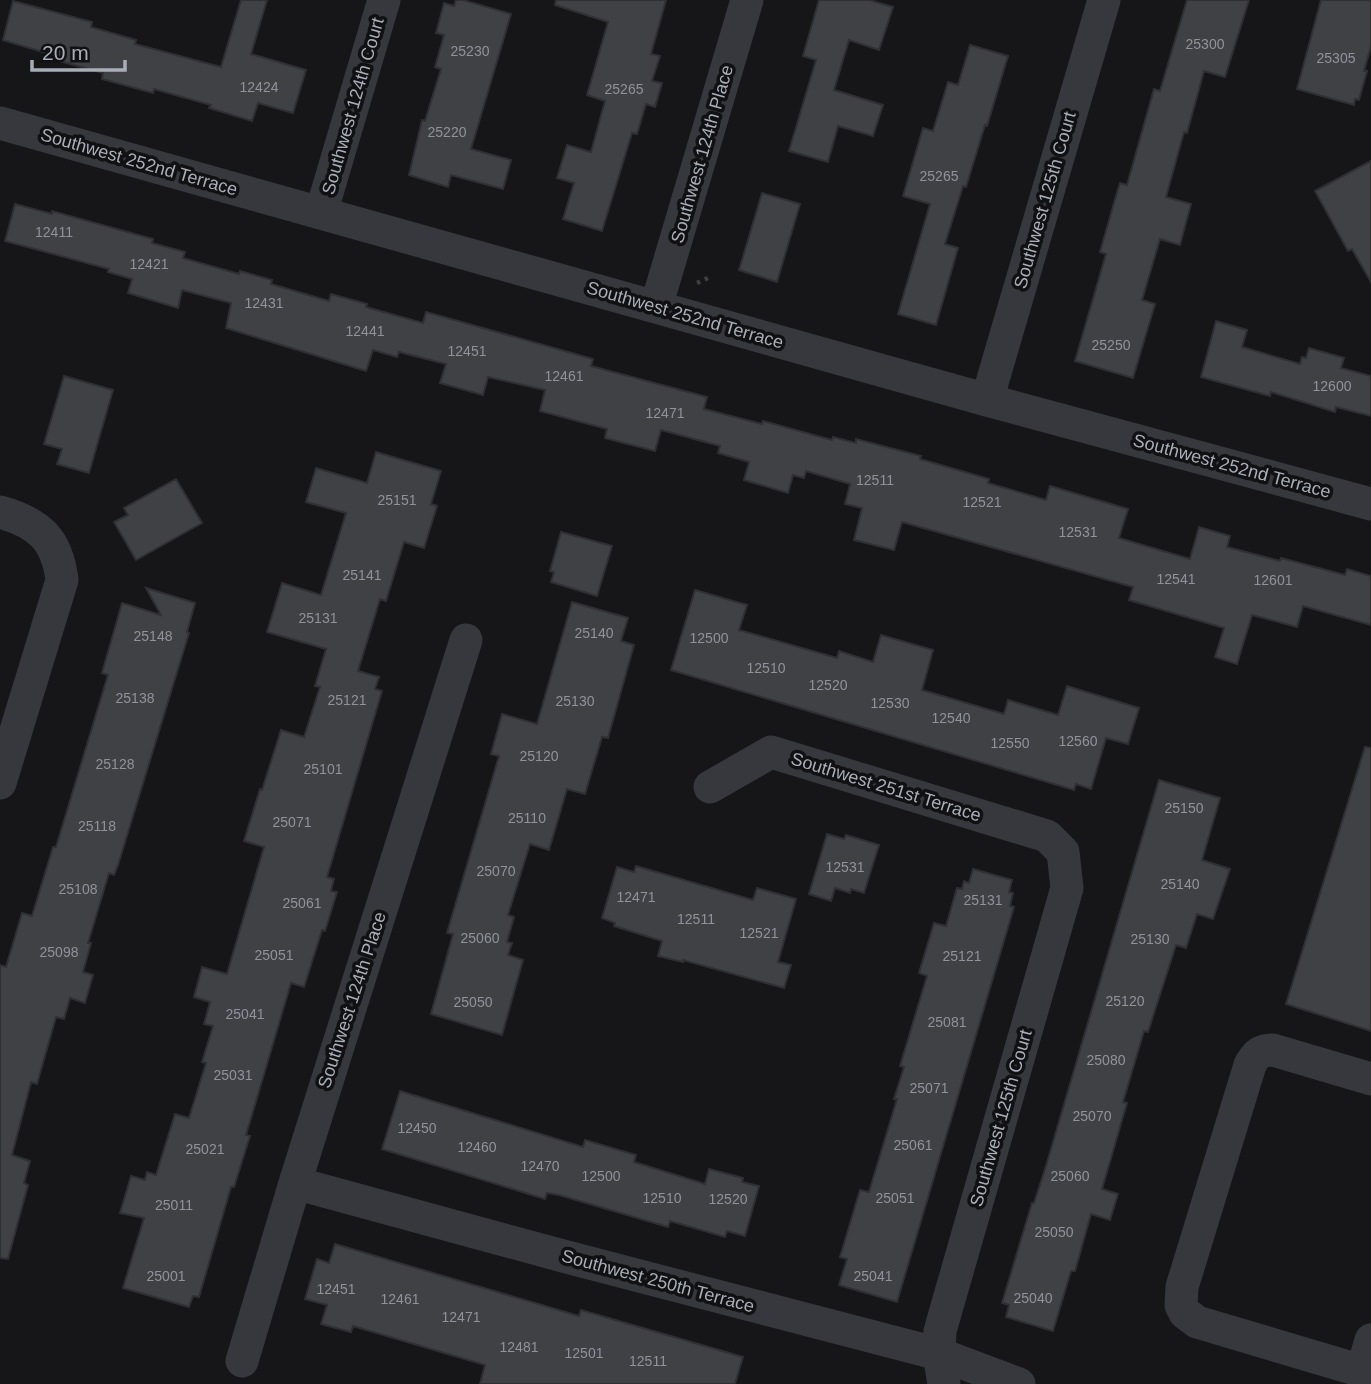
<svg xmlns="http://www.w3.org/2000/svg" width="1371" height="1384" font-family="Arial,sans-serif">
  <rect width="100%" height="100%" fill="#161618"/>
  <path fill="#404145" stroke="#303034" stroke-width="2" d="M241 0H267L251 54 306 70 293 113 258 103 252 121 209 108 211 105 154 89 153 93 102 79 103 73 45 57 46 53 3 40 13 1 92 22 91 27 136 40 135 44 221 67Z
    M456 0H463L511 14 471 149 511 160 503 189 451 175 448 187 409 175 422 120 425 121 441 69 435 67 444 35 436 33 444 3 454 6Z
    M556 0H666L651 54 660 56 652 81 662 83 655 107 646 104 637 134 632 133 602 231 563 219 574 183 557 178 567 145 591 152 605 101 587 95 608 22 555 5Z
    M819 0H869L893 7 879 50 849 40 834 90 883 105 873 136 838 126 828 162 789 151 816 60 803 56Z
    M1187 0H1249L1225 77 1204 71 1187 133 1184 132 1166 197 1191 204 1180 245 1160 239 1142 300 1155 304 1133 378 1075 361 1106 254 1100 252 1116 196 1120 183 1127 185 1154 89 1160 91Z
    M1321 0H1371V46L1364 71H1367L1359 100 1355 99 1354 105 1297 89Z
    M970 45 1008 56 987 126 985 125 966 187 963 186 945 244 958 248 936 325 898 314 930 204 903 196 923 128 933 131 948 82 958 85Z
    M1371 161V282L1352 249 1348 251 1315 191Z
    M762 193 800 204 777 282 739 270Z
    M15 204 52 214V211L153 239 152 243 185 252 183 258 239 274 240 271 272 280 271 284 329 301 331 294 367 304 366 307 423 323 426 312 593 359 591 366 707 397 704 409 762 424 763 421 832 440 833 437 856 443V439L921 456 920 459 989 479 988 483 1046 500 1050 486 1128 509 1119 538 1190 559 1199 527 1230 536 1227 547 1280 561 1281 558 1345 575 1347 569 1371 576V625L1303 606 1297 627 1252 615 1237 664 1215 657 1224 628 1129 600 1133 587 902 522 894 550 854 540 862 508 845 504 850 484 806 471 804 478 793 475 788 493 744 480 749 462 718 453 720 446 661 430 655 451 605 438 607 429 540 411 545 390 488 377 483 395 440 383 446 364 399 352 397 357 373 350 366 371 226 328 231 303 182 290 178 308 128 293 132 279 108 272 109 269 5 241Z
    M1216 321 1247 330 1242 347 1300 364 1302 357 1306 358 1309 348 1344 358 1341 368 1371 376V416L1336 407 1335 412 1271 392 1270 396 1201 377Z
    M64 376 113 390 89 473 57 464 62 449 44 444Z
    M376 452 441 471 431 504 437 506 424 548 404 542 386 601 380 599 358 671 379 677 375 689 382 691 327 877 334 879 331 891 337 892 325 931 322 930 304 987 291 983 246 1135 250 1136 234 1187H231L199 1297 193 1296 189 1307 123 1288 144 1218 120 1213 131 1176 145 1180 147 1172 156 1175 175 1114 189 1118 206 1063 202 1062 213 1026 204 1024 210 1002 194 997 202 967 227 974 264 847 244 841 260 789 262 790 281 730 304 737 320 687 315 686 326 649 267 632 282 583 321 595 346 513 306 502 316 468 367 483Z
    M176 479 202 523 136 560 114 522 128 515 124 508Z
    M561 532 612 546 597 596 551 582 554 572 550 571Z
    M146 588 195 603 187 632 189 633 118 865 114 875 109 873 88 943H91L83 972 93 975 85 1003 70 998 64 1019 56 1017 37 1084 31 1082 12 1155 30 1161 24 1183 28 1185 8 1259 0 1258V965L6 967 22 913 32 916 53 847H56L108 675 102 673 122 603 161 615Z
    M695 590 747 605 739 630 837 658 839 651 873 662 881 635 933 650 922 690 1004 714 1008 700 1058 715 1067 686 1139 708 1128 744 1106 738 1091 789 1076 784 1074 790 671 670Z
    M572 602 628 618 621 641 634 645 608 738 602 737 585 794 567 789 549 850 530 844 508 915 514 917 507 942 512 943 508 955 523 960 502 1035 431 1014 453 934 447 933 499 756 491 754 502 714 537 724Z
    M1365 747 1371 748V1031L1286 1004Z
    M1159 780 1220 798 1202 860 1230 869 1213 919 1197 914 1186 948 1176 945 1148 1032 1144 1031 1123 1102 1127 1103 1102 1189 1118 1194 1110 1220 1091 1214 1075 1271H1071L1053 1331 1006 1317 1009 1305 1002 1303 1032 1203H1034L1046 1166Z
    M827 834 844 839 846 835 879 845 864 893 851 889 850 893 835 888 831 901 809 894Z
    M636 866 753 900 757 888 796 899 778 962 791 965 784 988 683 960V962L658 956 662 941 614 926 615 923 602 918 617 867 634 872Z
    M973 869 1012 880 1009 892 1013 893 1010 906 1014 907 897 1302 839 1285 847 1259 840 1257 860 1190 869 1192 897 1099H894L904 1067 900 1066 927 976 919 973 934 923 946 926 957 888 962 889 964 881 969 883Z
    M400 1091 583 1147 585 1140 636 1155 634 1162 705 1184 709 1169 743 1178 742 1182 759 1186 745 1236 727 1231 725 1237 670 1221 668 1227 559 1195 547 1193 545 1199 382 1149Z
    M335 1244 579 1316 581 1310 743 1357 735 1384H480L485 1365 353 1326 351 1332 321 1324 327 1305 305 1299 317 1259 329 1263Z"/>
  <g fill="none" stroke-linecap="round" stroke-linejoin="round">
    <path stroke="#3d3f44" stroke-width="4.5" stroke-dasharray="3.5 5" stroke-linecap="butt" d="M697 283 712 276"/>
    <path stroke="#37383d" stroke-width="33" d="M0 123 987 400 1371 504
      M321 213 384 0
      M656 307 747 0
      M987 400 1104 0
      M0 512C39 523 57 539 62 580L0 783
      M710 787 771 752 1047 836 1063 852 1067 888 940 1331 939 1354 944 1384
      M1371 1079 1273 1050C1260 1050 1256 1054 1250 1065L1182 1287 1181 1305 1185 1313 1197 1322 1362 1371 1371 1340
      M295 1183 563 1256 939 1354 1019 1384
      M242 1361 295 1183 466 640"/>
  </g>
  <g text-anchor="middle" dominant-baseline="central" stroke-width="7" stroke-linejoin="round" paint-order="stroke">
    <g font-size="14" fill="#8e929b">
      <text x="1205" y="44">25300</text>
      <text x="470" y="51">25230</text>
      <text x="1336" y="58">25305</text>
      <text x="259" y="87">12424</text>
      <text x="624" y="89">25265</text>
      <text x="447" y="132">25220</text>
      <text x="939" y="176">25265</text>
      <text x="54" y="232">12411</text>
      <text x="149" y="264">12421</text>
      <text x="264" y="303">12431</text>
      <text x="365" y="331">12441</text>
      <text x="1111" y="345">25250</text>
      <text x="467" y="351">12451</text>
      <text x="564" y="376">12461</text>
      <text x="1332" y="386">12600</text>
      <text x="665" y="413">12471</text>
      <text x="875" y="480">12511</text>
      <text x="397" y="500">25151</text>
      <text x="982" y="502">12521</text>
      <text x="1078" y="532">12531</text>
      <text x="362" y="575">25141</text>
      <text x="1176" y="579">12541</text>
      <text x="1273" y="580">12601</text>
      <text x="318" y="618">25131</text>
      <text x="594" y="633">25140</text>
      <text x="153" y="636">25148</text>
      <text x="709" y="638">12500</text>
      <text x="766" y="668">12510</text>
      <text x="828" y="685">12520</text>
      <text x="135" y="698">25138</text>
      <text x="347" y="700">25121</text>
      <text x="575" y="701">25130</text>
      <text x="890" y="703">12530</text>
      <text x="951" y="718">12540</text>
      <text x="1078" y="741">12560</text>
      <text x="1010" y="743">12550</text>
      <text x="539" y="756">25120</text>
      <text x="115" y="764">25128</text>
      <text x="323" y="769">25101</text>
      <text x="1184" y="808">25150</text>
      <text x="527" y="818">25110</text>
      <text x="292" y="822">25071</text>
      <text x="97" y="826">25118</text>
      <text x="845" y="867">12531</text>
      <text x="496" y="871">25070</text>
      <text x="1180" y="884">25140</text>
      <text x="78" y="889">25108</text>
      <text x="636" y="897">12471</text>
      <text x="983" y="900">25131</text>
      <text x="302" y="903">25061</text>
      <text x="696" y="919">12511</text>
      <text x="759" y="933">12521</text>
      <text x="480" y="938">25060</text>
      <text x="1150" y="939">25130</text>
      <text x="59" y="952">25098</text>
      <text x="274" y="955">25051</text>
      <text x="962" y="956">25121</text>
      <text x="1125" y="1001">25120</text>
      <text x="473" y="1002">25050</text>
      <text x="245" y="1014">25041</text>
      <text x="947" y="1022">25081</text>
      <text x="1106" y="1060">25080</text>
      <text x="233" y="1075">25031</text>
      <text x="929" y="1088">25071</text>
      <text x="1092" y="1116">25070</text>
      <text x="417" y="1128">12450</text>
      <text x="913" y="1145">25061</text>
      <text x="477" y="1147">12460</text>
      <text x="205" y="1149">25021</text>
      <text x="540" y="1166">12470</text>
      <text x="601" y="1176">12500</text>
      <text x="1070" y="1176">25060</text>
      <text x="662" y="1198">12510</text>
      <text x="895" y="1198">25051</text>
      <text x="728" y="1199">12520</text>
      <text x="174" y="1205">25011</text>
      <text x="1054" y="1232">25050</text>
      <text x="166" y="1276">25001</text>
      <text x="873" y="1276">25041</text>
      <text x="336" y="1289">12451</text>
      <text x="1033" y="1298">25040</text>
      <text x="400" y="1299">12461</text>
      <text x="461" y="1317">12471</text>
      <text x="519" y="1347">12481</text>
      <text x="584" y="1353">12501</text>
      <text x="648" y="1361">12511</text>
    </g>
    <g font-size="18" fill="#a8adb8" stroke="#111113">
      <text transform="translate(353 106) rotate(-74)">Southwest 124th Court</text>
      <text transform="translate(702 154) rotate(-74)">Southwest 124th Place</text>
      <text transform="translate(139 162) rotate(16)">Southwest 252nd Terrace</text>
      <text transform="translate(1045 200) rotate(-74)">Southwest 125th Court</text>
      <text transform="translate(685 315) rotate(16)">Southwest 252nd Terrace</text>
      <text transform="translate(1232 466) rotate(15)">Southwest 252nd Terrace</text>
      <text transform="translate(886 787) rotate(17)">Southwest 251st Terrace</text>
      <text transform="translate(352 1000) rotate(-72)">Southwest 124th Place</text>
      <text transform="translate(1001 1118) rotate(-74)">Southwest 125th Court</text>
      <text transform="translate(658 1281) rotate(15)">Southwest 250th Terrace</text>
    </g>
  </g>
  <path d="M32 60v10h93v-10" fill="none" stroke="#a8adb8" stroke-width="3.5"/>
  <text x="42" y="60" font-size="21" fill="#a8adb8" stroke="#111113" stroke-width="5" paint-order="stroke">20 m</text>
</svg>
